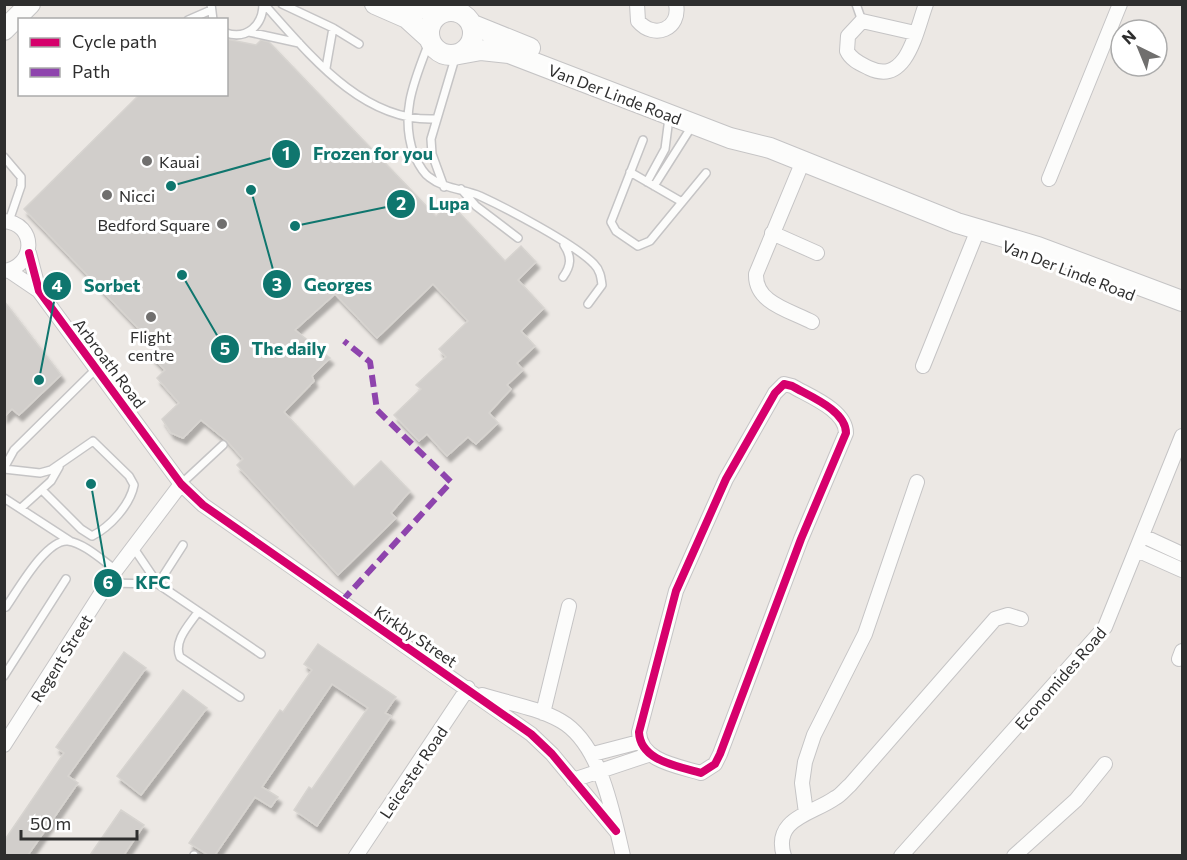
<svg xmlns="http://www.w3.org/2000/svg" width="1187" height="860" font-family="Commissioner,sans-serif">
  <defs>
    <filter id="shadow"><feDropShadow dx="3.5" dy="6" stdDeviation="1.5" flood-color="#0004"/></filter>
  </defs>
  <rect width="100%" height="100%" fill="#ece8e4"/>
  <path fill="#d1cecb" stroke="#d7d4d0" stroke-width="1.5" filter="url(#shadow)" d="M226 39 256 45 261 40 269 42 436 216 450 203 505 261 521 246 536 262 518 280 544 308 521 331 535 346 517 363 523 370 507 385 511 389 489 413 498 423 476 444 468 437 447 456 427 434 419 441 394 415 421 389 416 385 446 357 439 349 468 321 433 284 377 338 335 294 295 330 330 358 312 376 314 381 284 412 354 487 381 461 410 491 391 513 396 518 338 575 237 465 243 459 227 441 201 420 183 438 171 433 162 419 179 403 157 378 165 370 151 356 159 350 24 209 140 94H226Z
    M4 301 61 375 19 415 12 409 4 417Z
    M318 644 396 697 385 713 391 716 317 826 294 810 309 787 312 789 368 708 332 684 262 787 278 797 271 807 255 797 215 855H208L189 843 280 710 283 712 312 670 304 664Z
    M124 652 146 668 68 776 78 783 28 855H4V841L64 753 56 747Z
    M183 690 207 708 141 795 117 776Z
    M121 810 144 825 124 855H90Z"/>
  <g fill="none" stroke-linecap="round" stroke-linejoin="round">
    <g stroke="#c5c4c5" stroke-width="10">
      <path id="service" d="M211 4 213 20
        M264 4C309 54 362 122 435 119
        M282 4 333 28 359 44
        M856 4 862 21
        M188 20 211 10
        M249 32 299 43
        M226 33C247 40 263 25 263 4
        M430 40C415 79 399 113 414 155 418 163 422 172 429 177 444 189 463 189 480 196 506 208 575 244 594 264 600 270 601 277 602 285L588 304
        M326 68 333 28
        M643 140 611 222 616 231 638 246 650 241 706 173
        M4 157 21 177V186L9 221
        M630 172 682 202
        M647 182 665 149 669 118
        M654 186 692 126
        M444 187 432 154 431 139 456 55
        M461 189 476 206 518 238
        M563 277C571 266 572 257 564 245
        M4 468 14 450 97 368
        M4 469 40 473 51 470 93 441 129 476 134 485C130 505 110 527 92 536L81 529 42 490
        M181 484 223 445
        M4 498 70 541
        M21 508 51 481 59 467
        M133 547 158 584 261 654
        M109 583 158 584
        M158 584 183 545
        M6 607C18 590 46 539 68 541 84 543 103 561 116 570
        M198 612C189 625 173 641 180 657L240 697
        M4 676 66 579
        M194 855V856"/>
    </g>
    <g stroke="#c5c4c5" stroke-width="16">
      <path id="minor" d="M637 4 638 21C654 40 681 29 676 4
        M915 33 862 21 848 36 847 51C851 60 861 64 869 68 907 86 916 31 926 4
        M803 161 756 274C755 303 789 310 812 322
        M1049 179 1120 4
        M4 221C37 224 36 266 4 271
        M772 233 817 253
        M29 253 39 291 181 484 203 505 531 734 552 754 616 831
        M8 270 39 291
        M923 366 979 227
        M784 384 792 386C809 396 846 410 846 433L801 539 720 754 715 764 701 773C678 766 640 761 639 732L676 591 726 479 775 393Z
        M1143 536 1182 554
        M1137 550 1182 570
        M1179 659 1182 651
        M482 695C508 703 538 708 561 721 601 744 613 814 623 856
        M543 713 569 606
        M4 745 116 570 181 484
        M593 754 639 742
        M573 780 648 755
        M806 813 802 783 805 762 814 735 865 634 917 482
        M356 856 468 688
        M784 856C772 818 813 814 835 798 841 795 845 789 850 785L995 619 1008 615 1021 619
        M901 856 1105 627 1182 436
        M1014 856 1076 800 1105 764"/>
    </g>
    <g stroke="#c5c4c5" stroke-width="22">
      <path id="secondary" d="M375 4 407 18 429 38
        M409 4 440 13
        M429 33a22 22 0 1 1 44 0a22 22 0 1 1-44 0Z
        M473 25 530 48
        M4 30 30 4
        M459 54 481 50 509 53 730 138 770 148 957 223 1038 247 1182 301"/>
    </g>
    <use href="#service" stroke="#fcfcfb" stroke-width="7"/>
    <use href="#minor" stroke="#fcfcfb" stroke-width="14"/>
    <use href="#secondary" stroke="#fcfcfb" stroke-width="20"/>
    <path stroke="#8e44ad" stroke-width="6" stroke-dasharray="12 6" stroke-linecap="butt" d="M342 601 451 482 377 410 370 362 344 341"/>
    <g stroke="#fff" stroke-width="11">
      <path id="cycleway" d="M29 253 39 291 181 484 203 505 531 734 552 754 616 831
        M784 384 792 386C809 396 846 410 846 433L801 539 720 754 715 764 701 773C678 766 640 761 639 732L676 591 726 479 775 393Z"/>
    </g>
    <use href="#cycleway" stroke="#d6006c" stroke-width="8"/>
  </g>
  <g fill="#706f6e" stroke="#fff" stroke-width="2">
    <circle cx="147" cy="161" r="6"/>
    <circle cx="107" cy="195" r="6"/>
    <circle cx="222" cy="224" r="6"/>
    <circle cx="151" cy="317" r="6"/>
  </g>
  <g text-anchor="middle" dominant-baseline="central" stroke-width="6" stroke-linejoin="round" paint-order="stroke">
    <g font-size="16" fill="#2e2e2e" stroke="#fff">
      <text transform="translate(615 94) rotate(21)">Van Der Linde Road</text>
      <text transform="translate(1069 270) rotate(21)">Van Der Linde Road</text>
      <text transform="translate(110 363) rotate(53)">Arbroath Road</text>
      <text transform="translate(416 636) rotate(34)">Kirkby Street</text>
      <text transform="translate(61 658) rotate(-58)">Regent Street</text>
      <text transform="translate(1060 678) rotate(-49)">Economides Road</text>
      <text transform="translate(413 772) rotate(-56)">Leicester Road</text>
    </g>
    <g font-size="16" fill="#2e2e2e" stroke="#fff" text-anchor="start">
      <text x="159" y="161">Kauai</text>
      <text x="119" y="195">Nicci</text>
      <text x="210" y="224" text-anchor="end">Bedford Square</text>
      <text x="151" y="336" text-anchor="middle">Flight<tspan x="151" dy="18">centre</tspan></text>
    </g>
  </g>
  <path fill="none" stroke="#0f766e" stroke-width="2" d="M171 186L286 154M295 226L401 204M251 190L277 284M39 380L57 286M182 275L225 349M91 484L108 583"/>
  <g fill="#0f766e" stroke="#fff" stroke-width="2">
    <circle cx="171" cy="186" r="6"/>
    <circle cx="295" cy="226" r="6"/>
    <circle cx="251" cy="190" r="6"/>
    <circle cx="39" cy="380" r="6"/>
    <circle cx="182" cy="275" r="6"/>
    <circle cx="91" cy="484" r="6"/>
    <circle cx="286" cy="154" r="15"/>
    <circle cx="401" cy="204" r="15"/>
    <circle cx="277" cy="284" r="15"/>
    <circle cx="57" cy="286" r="15"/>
    <circle cx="225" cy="349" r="15"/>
    <circle cx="108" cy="583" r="15"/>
  </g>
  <g font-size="18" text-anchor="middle" font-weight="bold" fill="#fff">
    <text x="286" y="160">1</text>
    <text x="401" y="210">2</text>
    <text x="277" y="291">3</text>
    <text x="57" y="292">4</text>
    <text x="225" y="355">5</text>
    <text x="108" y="589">6</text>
  </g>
  <g font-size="18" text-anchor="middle" font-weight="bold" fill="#0f766e" stroke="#fff" stroke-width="6" stroke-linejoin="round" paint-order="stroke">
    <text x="373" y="160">Frozen for you</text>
    <text x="449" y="210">Lupa</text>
    <text x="338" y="291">Georges</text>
    <text x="112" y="292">Sorbet</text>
    <text x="289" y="355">The daily</text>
    <text x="153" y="589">KFC</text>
  </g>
  <rect width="1187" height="860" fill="none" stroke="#2e2e2e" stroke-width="12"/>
  <rect x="18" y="18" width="210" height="78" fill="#ffffff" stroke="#ababab" stroke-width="1.5"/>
  <rect x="30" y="38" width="30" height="9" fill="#d6006c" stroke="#ababab" stroke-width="1.5"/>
  <text x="72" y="48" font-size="18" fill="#2e2e2e">Cycle path</text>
  <rect x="30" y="68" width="30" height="9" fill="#8e44ad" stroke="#ababab" stroke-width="1.5"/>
  <text x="72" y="78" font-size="18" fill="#2e2e2e">Path</text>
  <g transform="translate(1139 48) rotate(317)"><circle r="28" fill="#ffffff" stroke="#ababab" stroke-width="1.5"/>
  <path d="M0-4.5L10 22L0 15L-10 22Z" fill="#706f6e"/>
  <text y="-9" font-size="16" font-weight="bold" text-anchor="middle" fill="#2e2e2e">N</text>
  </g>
  <path d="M21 830v9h116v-9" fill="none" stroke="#2e2e2e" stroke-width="3"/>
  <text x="30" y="830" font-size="18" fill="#2e2e2e" stroke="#ffffff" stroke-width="4.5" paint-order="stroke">50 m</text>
</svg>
